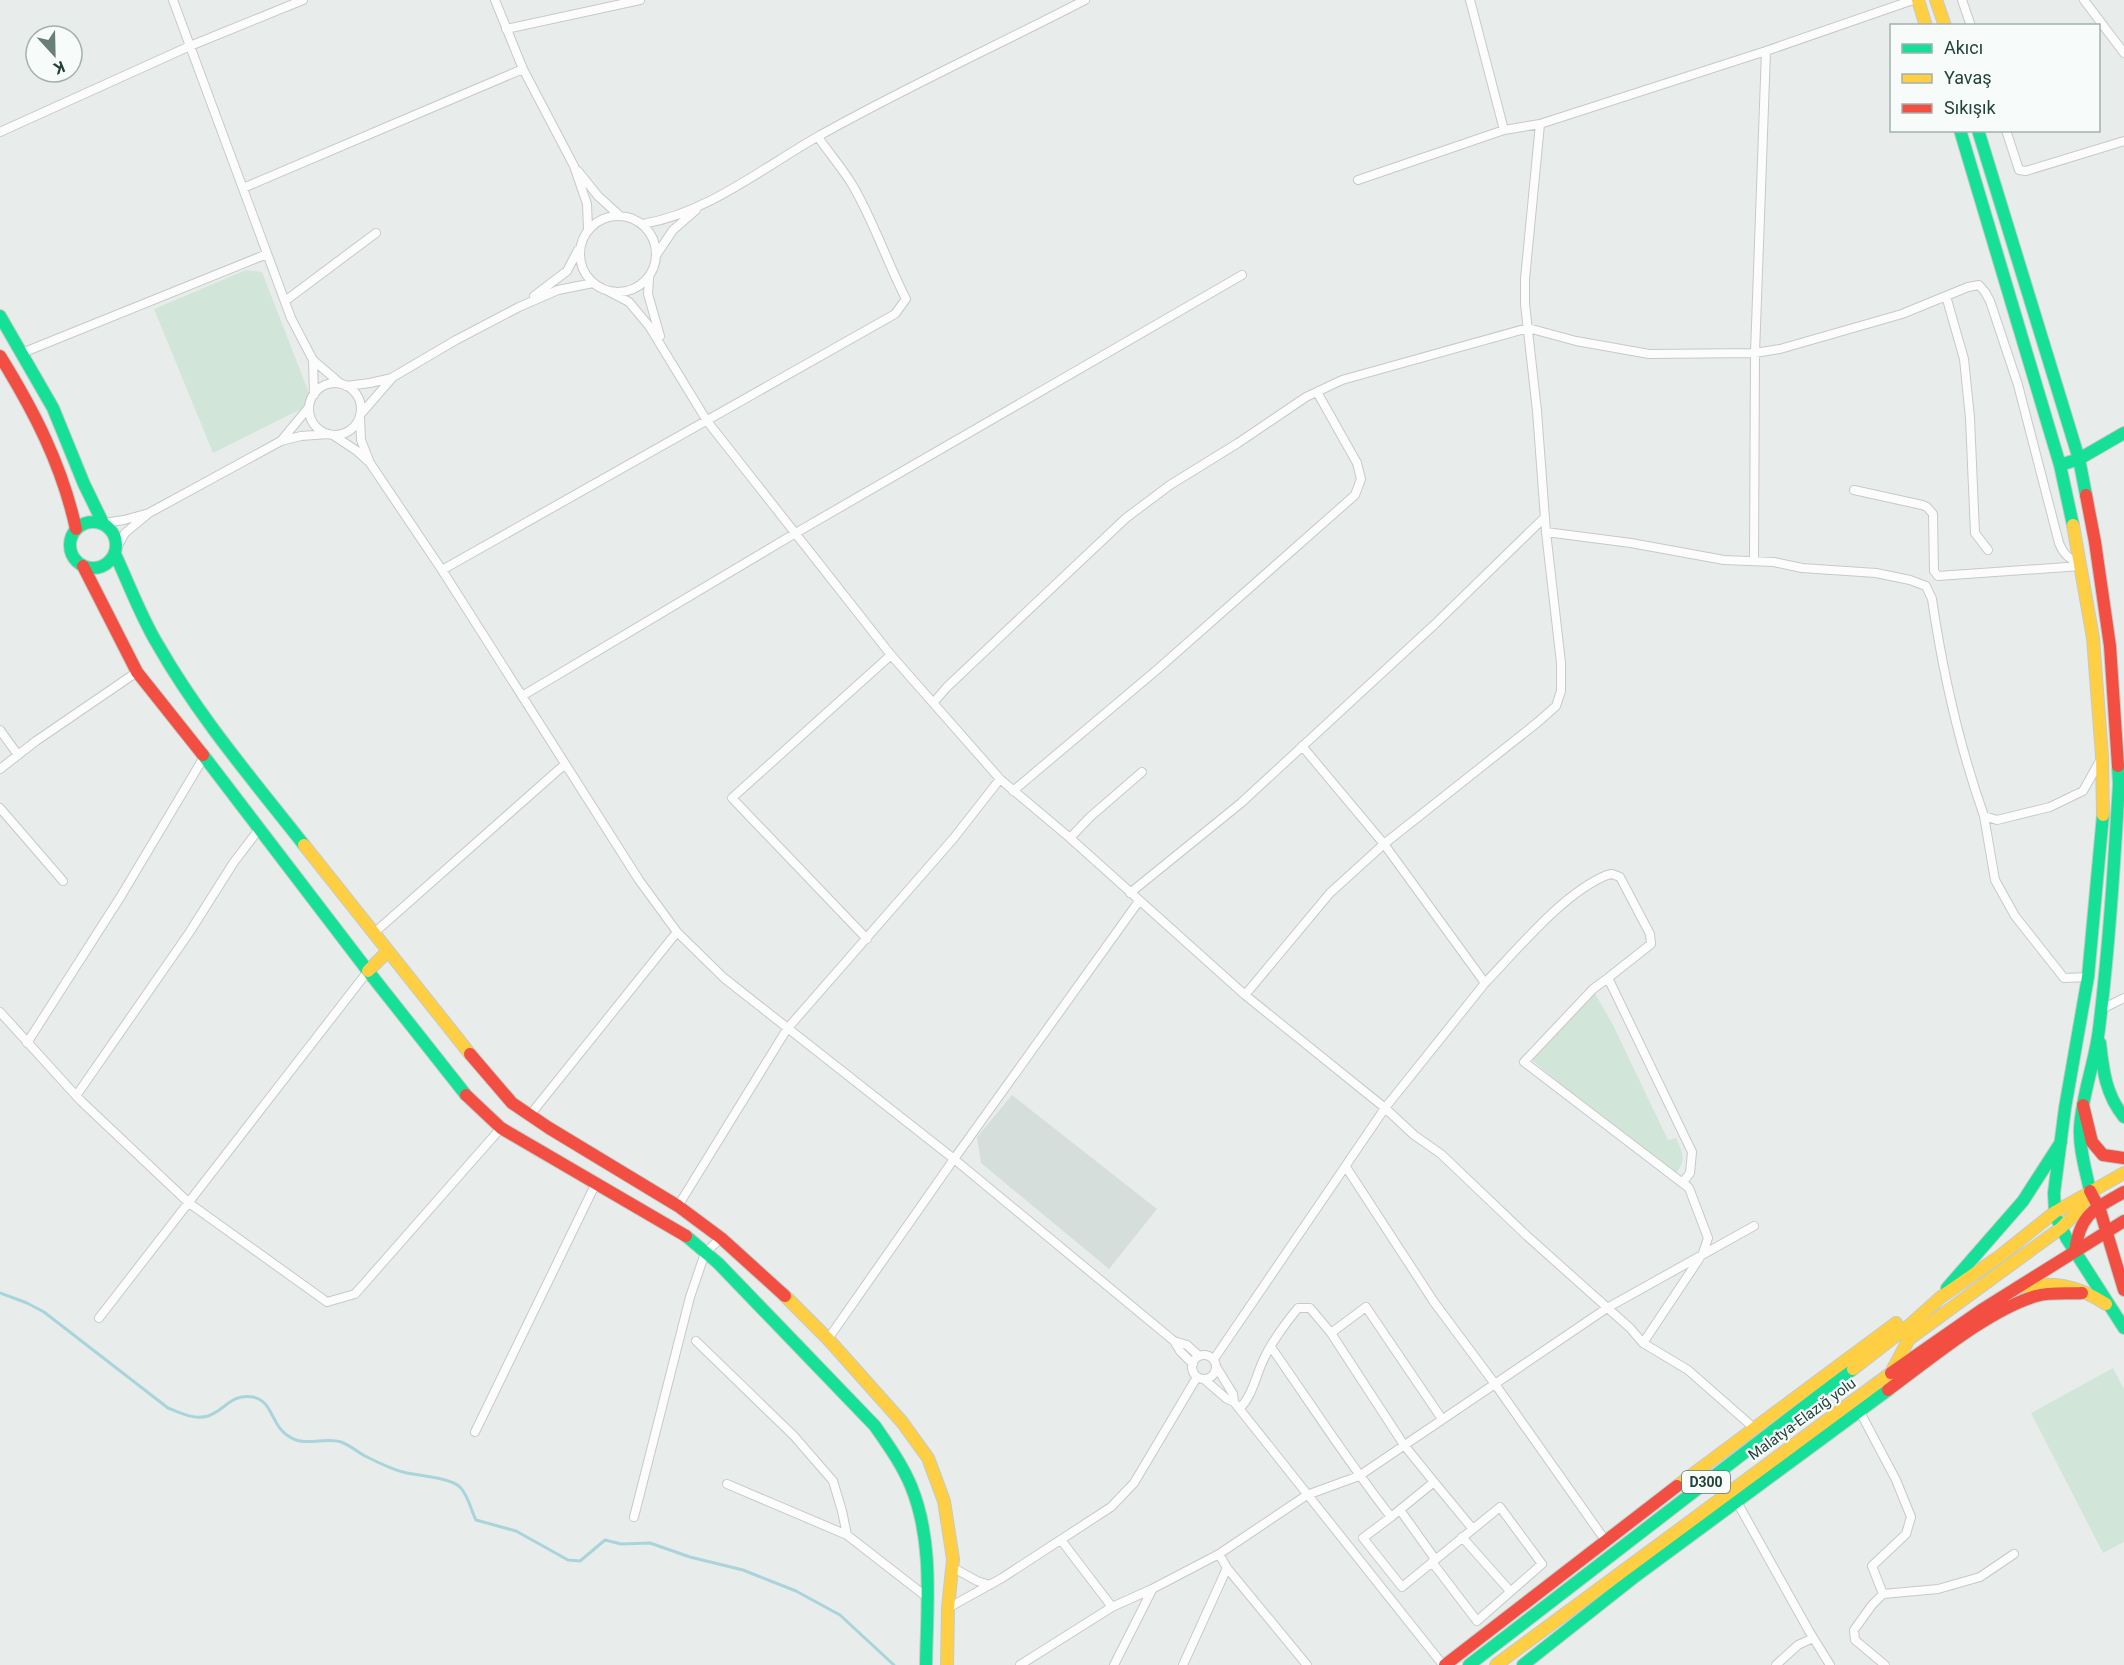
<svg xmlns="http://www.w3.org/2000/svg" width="2124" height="1665" font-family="Roboto,sans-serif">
  <rect width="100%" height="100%" fill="#e8edeb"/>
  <path fill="#d6dedb" d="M1012 1095 1157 1209 1109 1269 981 1163 977 1137Z"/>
  <path fill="#d1e6d8" d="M246 270 262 272 309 393V400L305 407 213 453 154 309Z
    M1588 993H1595L1596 995 1613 1025 1668 1140 1676 1138C1683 1153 1687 1161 1675 1174L1668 1175 1532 1060Z
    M2113 1368 2124 1389V1542L2103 1553 2031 1413Z"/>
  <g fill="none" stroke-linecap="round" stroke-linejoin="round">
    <path stroke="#a9d4db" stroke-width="3" d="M0 1293 27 1303 44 1312 168 1408C180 1413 194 1420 208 1416 225 1410 232 1393 253 1397 276 1402 269 1430 296 1440 310 1445 327 1437 341 1442 350 1445 357 1452 365 1456 377 1462 391 1469 403 1472 417 1476 450 1477 460 1487 468 1495 471 1510 476 1520L516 1531 568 1560 580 1561 605 1540 621 1544 650 1543 690 1557 743 1570 796 1591 840 1615 894 1665"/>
    <g stroke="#c5cac8" stroke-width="10">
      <path id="street" d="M173 0 190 46 303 0
        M495 0 523 69 574 166 587 204 588 229
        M1470 0 1504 130
        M1962 0 1971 26
        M2084 0 2124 53
        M506 29 640 0
        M2006 130 2019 170 2026 171 2124 141
        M0 132 190 46 291 318 313 360 341 384
        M578 171 598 196 620 216
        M1358 180 1504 130 1540 124 1766 51 1913 0
        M243 188 523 69
        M580 254a38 38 0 1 1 76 0a38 38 0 1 1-76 0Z
        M643 224C707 213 761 169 817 137 904 88 996 46 1085 0
        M657 254 673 230 696 210
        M649 279 648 294 660 336
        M608 291 629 302 649 326 707 421 891 655 1000 779 1070 838 1245 995 1385 1108 1414 1135 1441 1154 1526 1235 1630 1328 1643 1343 1688 1370 1754 1428
        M534 296 567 271 578 250
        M1946 296 1964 359 1970 418 1975 533 1988 550
        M285 301 376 233
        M22 353 267 254
        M313 360 314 395
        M309 409a26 26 0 1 1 52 0a26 26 0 1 1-52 0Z
        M346 386 370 383 392 378
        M360 415 393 377 456 340 519 307 558 290 593 283
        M360 417 361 440 370 463 442 570 639 880 677 932 724 978 954 1159 828 1339
        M333 435 357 451 368 461
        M281 441 309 407
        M1854 490 1922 505 1927 507 1933 514 1934 571 1938 576 2081 566
        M149 513 281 441 301 436 329 434
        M103 523 124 520 149 513 125 533 117 547
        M1546 532 1631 543 1724 560 1774 562 1802 568 1876 573 1910 580 1926 586 1932 599C1943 674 1959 745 1984 816L1997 820 2050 807 2083 791 2101 759
        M1754 561 1755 353 1766 51
        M442 570 895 314 906 299C887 262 874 222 853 186 843 169 829 153 818 137
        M522 696 794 534 1242 275
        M934 702 947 687 1126 518 1170 485 1238 443 1306 397 1342 380 1528 328 1576 341 1649 354 1755 353 1780 349 1902 314 1968 287 1979 285 1985 292 1990 301 2018 385 2059 543C2064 555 2069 559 2081 564
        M0 730 18 755
        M0 769 36 741 137 672
        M1013 791 1159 668 1355 495 1361 479 1357 463 1317 392
        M0 808 63 881
        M1984 816 1995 880 2015 916 2064 978 2088 977
        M1070 838 1090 817 1142 772
        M1130 893 1241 803 1435 624 1545 517
        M1139 901 954 1159 1174 1341
        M374 933 564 765
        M867 939 732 798 891 655
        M1608 978 1593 989 1524 1062 1689 1188 1708 1238 1703 1253 1643 1343
        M1485 983C1518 949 1563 893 1607 875L1612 874 1620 877 1650 934 1651 944 1608 978 1692 1152 1690 1173 1683 1182 1689 1188
        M1245 995 1330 893 1384 844 1538 722 1556 706 1561 691V663L1546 532 1537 411 1525 304V279L1540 124
        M2100 1010 2124 998
        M0 1012 80 1100 189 1203 327 1302 355 1294 501 1128
        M27 1043 121 896 204 757
        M76 1096 189 933 234 862 260 828
        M530 1115 677 932
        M1346 1167 1434 1302 1495 1384 1605 1540
        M678 1206 787 1029 953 839 1000 779
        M99 1318 368 971
        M1331 1333 1366 1307 1442 1419
        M696 1341 794 1436 833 1481 842 1511 847 1535
        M1271 1347C1311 1404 1348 1462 1391 1517L1434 1482 1472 1528
        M1192 1367a12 12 0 1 1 24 0a12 12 0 1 1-24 0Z
        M1214 1359 1385 1108 1485 983 1384 844 1302 746
        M1193 1364 1180 1351 1174 1341 1187 1345 1199 1356
        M1205 1380 1227 1399 1234 1402 1233 1394 1217 1368
        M1234 1402 1443 1665
        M1240 1408C1252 1396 1255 1379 1262 1363 1271 1342 1284 1325 1298 1308H1310L1331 1333 1404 1445 1434 1482
        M1859 1410 1896 1480 1911 1517 1906 1534 1872 1566 1883 1594 1872 1605 1854 1630 1855 1640 1885 1665
        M475 1432 596 1183
        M727 1484 847 1535 928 1598
        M1737 1502 1809 1631 1830 1665
        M1400 1510 1435 1559
        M634 1517 690 1297 705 1253 721 1238
        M1391 1517 1363 1538 1402 1587 1500 1507 1542 1564 1477 1621 1432 1562
        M1462 1537 1510 1591
        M1061 1540 1112 1607
        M952 1567 977 1581 990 1585
        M1883 1594 1938 1589 1980 1577 2014 1554
        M948 1608 1002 1578 1111 1507 1134 1483 1197 1377
        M1020 1665 1112 1607 1152 1589 1219 1554
        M1114 1665 1152 1590
        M1183 1665 1227 1568
        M1307 1665 1227 1568 1219 1554 1307 1495 1359 1476 1607 1308 1754 1226
        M1776 1665 1798 1645 1813 1638"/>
    </g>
    <g stroke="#c3cbc8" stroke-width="14">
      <path id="fast" d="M1960 130 2060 465 2073 525
        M1978 130 2079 459 2086 495
        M0 316 53 408 84 484 103 523
        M2060 465 2079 459 2124 433
        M70 545a23 23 0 1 1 46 0a23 23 0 1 1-46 0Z
        M115 554C129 584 141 617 158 645 199 717 253 780 304 845
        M203 755 368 971 466 1095
        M2100 1043C2103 1071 2106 1095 2124 1117
        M2090 1191C2086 1171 2079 1149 2080 1128 2082 1094 2095 1063 2099 1029 2109 948 2114 866 2119 784L2118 766
        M2055 1212 2054 1193 2065 1108 2088 977 2103 815
        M2058 1221 2067 1239 2124 1328
        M686 1236 718 1263 875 1426C888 1445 902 1464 911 1486 934 1542 927 1605 926 1665
        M1947 1288 2023 1201 2061 1142
        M1469 1665 1853 1369
        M1523 1665 1633 1578 1888 1390"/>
    </g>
    <g stroke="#c3cbc8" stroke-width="14">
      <path id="slow" d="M1918 0 1926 26
        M1936 0 1945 26
        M2073 525 2093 638 2102 756 2103 815
        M304 845 470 1054
        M368 971 388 951
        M2018 1287C2054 1282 2075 1284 2106 1304
        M785 1296 828 1339 902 1422 928 1458 944 1501 953 1559 948 1608 947 1665
        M1853 1369 1911 1324 1941 1297 2000 1256 2055 1212 2124 1173
        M1893 1369 1909 1339 2061 1228 2079 1210 2087 1196
        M1677 1486 1896 1323
        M1496 1665 1891 1373"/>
    </g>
    <g stroke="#c3cbc8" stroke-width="14">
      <path id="jam" d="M0 356C34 411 62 465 76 529
        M2086 495 2095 542 2110 646 2118 766
        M83 566 137 672 203 755
        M470 1054 512 1103 549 1128 678 1206 721 1238 785 1296
        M466 1095 501 1128 686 1236
        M2083 1105 2092 1142 2103 1155 2124 1158
        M2090 1191 2100 1210 2124 1290
        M2075 1251C2080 1214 2094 1209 2124 1192
        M1891 1373 1983 1309 2124 1221
        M1888 1390C1929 1360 1988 1310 2036 1296 2050 1292 2067 1294 2082 1293
        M1445 1665 1677 1486"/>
    </g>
    <use href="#street" stroke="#fcfcfc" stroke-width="8"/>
    <use href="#fast" stroke="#16e098" stroke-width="12"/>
    <use href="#slow" stroke="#ffcf43" stroke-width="12"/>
    <use href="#jam" stroke="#f24e42" stroke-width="12"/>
  </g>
  <g text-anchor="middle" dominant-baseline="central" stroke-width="4.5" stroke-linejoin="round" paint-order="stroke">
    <rect fill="#f7fbf9" stroke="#637a73" stroke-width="1.5" x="1682" y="1471" width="48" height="22" rx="4.5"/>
    <g font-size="14" font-weight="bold" fill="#24423a">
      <text x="1706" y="1482">D300</text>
    </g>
    <g font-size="15" fill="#24423a" stroke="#f7fbf9">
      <text transform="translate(1802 1419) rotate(-36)">Malatya-Elazığ yolu</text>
    </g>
  </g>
  <rect x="1890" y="24" width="210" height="108" fill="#f7fbf9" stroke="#a3b1ad" stroke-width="1.5"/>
  <rect x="1902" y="44" width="30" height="9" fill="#16e098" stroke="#a3b1ad" stroke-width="1.5"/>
  <text x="1944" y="54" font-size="18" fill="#24423a">Akıcı</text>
  <rect x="1902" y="74" width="30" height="9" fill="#ffcf43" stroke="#a3b1ad" stroke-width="1.5"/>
  <text x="1944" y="84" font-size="18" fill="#24423a">Yavaş</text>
  <rect x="1902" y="104" width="30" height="9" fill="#f24e42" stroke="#a3b1ad" stroke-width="1.5"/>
  <text x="1944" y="114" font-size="18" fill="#24423a">Sıkışık</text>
  <g transform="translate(54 54) rotate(158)"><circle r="28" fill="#f7fbf9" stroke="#a3b1ad" stroke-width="1.5"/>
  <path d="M0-4.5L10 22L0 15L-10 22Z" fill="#697e78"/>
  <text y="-9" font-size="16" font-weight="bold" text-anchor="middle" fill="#24423a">K</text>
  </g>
</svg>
